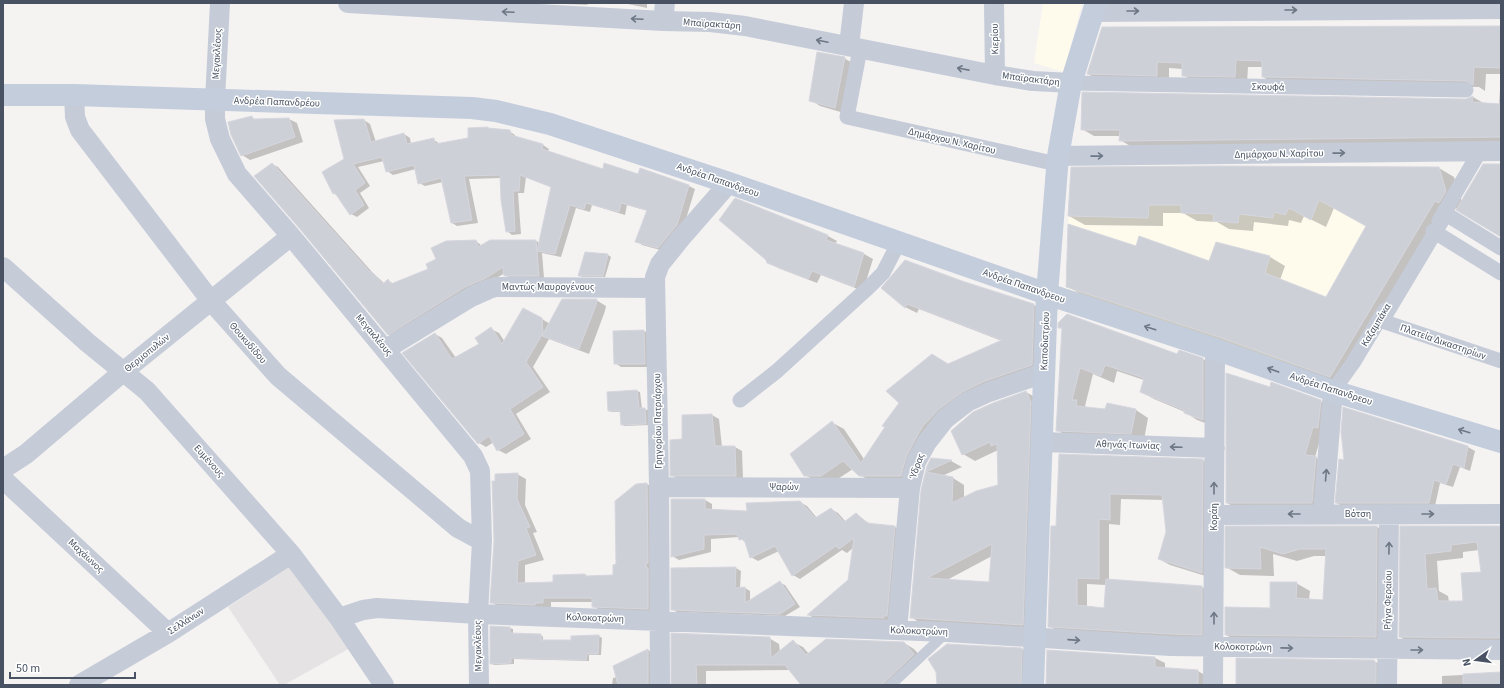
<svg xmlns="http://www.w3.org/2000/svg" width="1504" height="688" font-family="'Source Sans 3',sans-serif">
  <rect width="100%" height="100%" fill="#f5f2f2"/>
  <path fill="#fefbed" d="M1043 3H1082L1064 72 1034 63Z
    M1071 166 1439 167 1445 185 1330 377 1065 290Z"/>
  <path fill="#e6e3e4" d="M291 566 350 648 284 685H280L228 607Z"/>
  <path fill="#0003" fill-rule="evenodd" d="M543 3H586L588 5Z
    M623 3H647V8Z
    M1501 27V144L1132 147 1120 140 1121 136H1094L1082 129 1466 100 1473 97 1485 104 1499 105 1501 74H1486L1485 91 1479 87 1275 84 1263 77V67H1248L1247 83 1195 82 1183 75V69L1169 68V82L1100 81 1088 74 1102 28Z
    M844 58 854 64 844 113 820 106 811 100Z
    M252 117 256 120 289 119 297 123 303 142 250 160 242 155Z
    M364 120 370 124 376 142 404 134 410 138 411 144 434 140 440 144 509 131 515 135 516 138 543 145 549 149 548 152 603 170 639 176 641 169 689 186 695 189 683 229 664 251 642 245 637 241 648 211 627 205 625 215 592 205 590 212 576 208 561 257 542 253 544 278H510L505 275V273L394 337 388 334 272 164 278 167 373 273 385 284 389 281 394 284 430 269 476 241 482 246 536 241 540 243 552 187 526 177 524 193H518L521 234 512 235 507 231 501 178 469 179 478 223 457 226 452 223 443 182 425 186 419 183 416 169 393 175 387 171 384 161 358 167 370 186 360 193 369 208 357 217 351 214 338 196 333 193 345 159Z
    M1501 165V236L1456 208 1345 385 1082 295 1067 286 1137 248 1209 262 1216 243 1270 257 1285 266 1280 280 1327 299 1367 226 1334 208 1326 227 1304 216 1301 223 1289 220 1288 226 1254 222 1253 231 1229 229 1217 222 1197 221 1183 213H1163V226L1085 225 1069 216 1072 168H1439L1454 177 1462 202Z
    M735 200 828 236 837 241 835 244 864 254 873 259 863 291 821 275 817 283 778 268 768 262Z
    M586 253 608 255 611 257 605 277H582L580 276Z
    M961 282 1034 305 1045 311 1043 371 950 416 912 483 872 482 860 475 853 469 833 482H817L805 475 833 423 844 429 864 459 932 355 949 365 1002 341 919 309 917 313 905 307 882 288Z
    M596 300 606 306 605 311 589 354 549 339 533 367 550 392 516 414 531 439 506 454 498 450 494 442 486 447 479 443 435 334 442 338 456 358 480 344 491 329 499 333 505 342 542 319 550 324Z
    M1059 327 1177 355 1179 351 1203 359 1216 367V427L1197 420 1185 412 1154 399 1141 392 1144 380 1117 371 1114 383 1093 374 1085 406 1088 408 1106 410 1107 405 1136 410 1148 418 1144 440 1070 438 1057 430 1063 329Z
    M644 331 650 334 651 367H621L615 363 614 332Z
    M637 391 640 392 642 409 648 410 649 425 624 426 622 424 621 412H612L609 411 608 393Z
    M1026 392 1038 399 1034 631 922 624 911 617 922 490 928 466 932 459 951 461 962 467 942 476 953 478 964 485V498L999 486 998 450 975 461 963 454ZM992 556 990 583 947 580Z
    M1320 401 1330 406 1315 457 1325 463 1321 508H1236L1227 503Z
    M712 415 719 419 722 447H735L742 451 743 479H679L671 475 683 440Z
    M1468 447 1475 451 1470 471 1460 467 1453 487 1440 483 1435 506H1343L1336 503Z
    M1060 455 1203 460 1213 466 1212 578 1170 565 1159 559 1167 532 1164 500 1121 499 1120 525 1109 524V580L1202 587 1212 593V640L1059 632 1049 626 1057 527ZM1087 584 1106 585 1105 610 1087 607Z
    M517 474 526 479 525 505 537 532 533 533 544 560 525 565V584L554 583 585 575 590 577 614 576 637 485 647 484 655 489 656 613 601 611 593 606V602H551V607H499L491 602Z
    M705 500 712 504V511L748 512 800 502 807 506 817 518 831 509 838 513 846 522 856 514 870 524 895 527 902 531 894 620 888 619 890 621 815 619 809 615 849 581 854 547 847 553 842 550 800 579 793 575 779 551 758 561 751 557 746 543 739 537 711 539V552L679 560 672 556Z
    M1501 526V646L1412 644 1400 637 1401 527ZM1479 550 1482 573 1464 602H1449L1448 596 1439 591 1437 561 1463 558V552Z
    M1226 527H1377L1391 535 1389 644 1239 642 1226 635 1271 609 1296 583 1310 591 1309 600 1324 601 1327 556H1314L1297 561 1273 554 1274 576 1240 575 1226 567Z
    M736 568 741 571 740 588H745L750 591V601L780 583 785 585 800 607 785 616 677 612 672 609V569Z
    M510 628 513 629V634L541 635 543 637V641H572V637L599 636 602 638 601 655H589V661L514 659V664L494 665 491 663Z
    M672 634 769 638 779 644 780 652 793 642 803 647 809 654 904 643 914 649 924 660 897 685H802L790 670 706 671V685H672Z
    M1022 649 1035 657V685H938Z
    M648 650 658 656V685H612L613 678 617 677 614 666Z
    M1155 658 1165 663V669L1198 671 1208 677V685H1047Z
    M1374 661 1384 667 1385 685H1236Z
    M1501 673V685H1442V676Z"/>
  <path fill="#ced0d8" stroke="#d6d7de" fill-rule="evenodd" d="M1501 26V68L1474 67 1473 85 1466 81 1262 77V61L1236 60 1235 77 1182 76V63L1157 62V76L1087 74 1102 27Z
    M817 52 845 57 835 108 809 101Z
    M1082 92 1466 99 1473 96 1472 102 1501 104V137L1119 141 1120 130H1081Z
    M252 116 253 119 289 118 295 137 241 156 231 135 228 122Z
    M364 119 371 142 404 133 407 144 434 138 435 144 468 138V128L488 127V128L510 130 511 135 543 144 542 149 603 169 604 163 638 174 640 168 689 185 677 225 658 248 635 242 647 210 621 203 619 212 586 203 584 209 570 205 555 254 537 251 551 187 520 175 519 191H513L515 231 506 232 501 200 500 175 464 176 472 220 451 223 441 178 418 184 414 165 386 172 382 157 353 164 365 183 355 190 364 205 350 215 335 193 333 194 322 172 344 159 334 120Z
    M272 163 370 272 371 271 383 284 388 279 391 284 428 269 426 264 436 259 431 248 446 241 476 240 478 247 490 240H536L539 276H504L503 267 486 278 465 287 388 335 300 229 254 176Z
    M1483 164H1501V237L1456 210Z
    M1216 166 1439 167 1446 191 1439 203 1435 201 1330 377 1219 337 1066 287 1068 224 1136 246 1139 236 1209 261 1216 242 1270 256 1265 273 1326 297 1366 226 1319 200 1311 220 1289 208 1285 215 1274 212 1273 218 1239 214 1238 223 1213 221 1214 214 1181 213V205H1149L1148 218 1068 216 1071 167Z
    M735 198 828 235 826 240 864 253 854 287 812 271 808 279 767 263 766 260 719 220Z
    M585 252 608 254 603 276H578Z
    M905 260 962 281 1034 304 1032 365 985 381 962 392 938 410 923 426 917 436 906 457 901 476H859L843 461 821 476H804L790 454 832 421 861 463 885 427 882 426 899 403 886 391 932 354 948 364 1002 340 907 304 905 308 881 288Z
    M562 299H597L596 305 579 349 542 336Z
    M523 308 542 318 543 333 526 362 543 387 510 409 524 434 497 451 489 436 478 444 402 353 435 333 452 359 479 344 475 338 491 327 502 344Z
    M1067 314 1177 354 1179 350 1203 358V420L1184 413V410L1140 392 1144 378 1105 365 1101 376 1080 368 1072 400H1077L1076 406 1105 409 1107 403 1136 409 1131 434 1056 431 1062 328H1058V323Z
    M644 330 645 364H614L613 331Z
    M1226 373 1270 387 1271 382 1321 400 1318 428 1313 427 1305 455 1316 456 1312 503H1226Z
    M637 390 639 408H645L646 424 621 425 620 411H608L607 392Z
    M1026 391 1031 402 1023 625 910 618 921 490 927 466 931 458 952 460 926 472 953 477 952 503 976 491 998 485 997 444 991 446 990 442 962 455 951 431 973 412 993 403ZM992 544 989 582 927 578Z
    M1343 407 1468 446 1464 468 1453 464 1446 484 1434 480 1429 503H1335L1339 459 1344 460 1341 431Z
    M712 414 715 446H735L736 476H670V440L682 439V415Z
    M1059 454 1203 459 1202 573 1158 559 1166 532 1162 495 1110 494V520L1099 519V579L1077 578V605L1104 608 1106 579 1202 586V635L1170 634 1048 627 1051 526H1056Z
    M518 473 517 499 530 527 526 528 536 555 518 561 517 583 553 582V575L585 574 586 576 613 575V565L616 564 615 501 636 484 647 483 648 563H646V568H648V609L592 607V598H543V603H535V605L490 603 494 541 492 481H495V474Z
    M671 499H705V509L747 511 746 503 800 501 815 518 831 508 844 522 856 513 867 523 895 526 887 616H882L884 618 807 615 848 580 854 538 839 549 836 546 792 576 775 546 750 558 744 539 739 540 737 534 704 535V549L671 557Z
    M1225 526H1377L1376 637 1225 635V607L1270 608V582H1297L1296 598 1323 600 1326 549H1300L1283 554 1260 547 1261 569 1225 568Z
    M1400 526H1501V638L1399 637ZM1477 542 1481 572 1461 573 1463 601H1438L1436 588 1427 589 1425 554 1451 551V545Z
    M736 567 735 588 745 587V603L780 581 795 604 780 614 671 610V568Z
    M490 626 510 627V633L541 634V640H571V636L599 635 598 654H587L586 660 511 658V663L490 664Z
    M671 633 770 637 771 658 793 640 806 655 826 639 904 642 914 654 882 685H801L785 665H696L697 685H671Z
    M947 644 1022 648 1021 685H937L936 672 928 659Z
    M648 649V685H618L613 666Z
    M1047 650 1155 657V667L1198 670V685H1046Z
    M1236 658 1374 660 1376 664V685H1236Z
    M1501 672V685L1463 684V674Z"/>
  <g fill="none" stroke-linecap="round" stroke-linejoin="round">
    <path stroke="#c5ccd8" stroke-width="10" d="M891 685 946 633"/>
    <path stroke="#c5ccd8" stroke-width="15" d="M860 49 847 117 1057 164
      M1071 83 1466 90
      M1439 221 1480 151
      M1433 231 1501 273
      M1501 248 1446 214 1382 321 1501 361
      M1333 391 1353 363 1385 310
      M740 400 777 371 869 287 883 273 899 242"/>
    <path stroke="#c5ccd8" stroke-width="20" d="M220 3 215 100V119L220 139 237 174 291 236 473 456 480 471 482 541 478 614 479 685
      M348 3 663 21 710 22 745 26 995 75 1033 81 1071 83
      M994 3 995 75
      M1094 12 1501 9
      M663 21 665 3
      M849 46 854 3
      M74 95 75 117 80 130 211 301 278 376 458 528 482 541
      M1058 156 1501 151
      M3 267 88 343 147 391 291 554 339 618 384 685
      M386 349 471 297 489 289 496 287 655 288
      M1042 442 1215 448
      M3 469 26 454 124 371 291 236
      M3 479 168 633
      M659 487 910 488
      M1323 514 1333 391
      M1214 515 1501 514
      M339 618 363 610 377 608 478 614 947 632 1170 646 1501 650
      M897 630 910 488 916 462 927 442 945 419 967 402 989 392 1044 373
      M79 685 168 633 291 554
      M660 685 659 487 655 277 660 264 681 238 729 183
      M1213 685 1215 349
      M1387 685 1389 514"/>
    <path stroke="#c4cddc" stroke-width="22" d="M3 95H74L472 108 496 111 550 124 729 183 1047 294 1215 349 1333 391 1501 442
      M1033 685 1047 294 1058 156 1071 83 1096 3"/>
  </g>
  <defs><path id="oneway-shaft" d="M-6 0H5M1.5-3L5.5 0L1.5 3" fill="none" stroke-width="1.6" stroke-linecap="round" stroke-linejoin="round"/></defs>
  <g stroke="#6e7785">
    <use href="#oneway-shaft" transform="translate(1291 10)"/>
    <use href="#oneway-shaft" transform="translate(1133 11)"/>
    <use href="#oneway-shaft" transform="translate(508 12) rotate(-177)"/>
    <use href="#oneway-shaft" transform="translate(637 19) rotate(-177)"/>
    <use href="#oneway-shaft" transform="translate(822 41) rotate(-168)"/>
    <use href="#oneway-shaft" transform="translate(963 69) rotate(-169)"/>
    <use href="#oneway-shaft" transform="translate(1339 153) rotate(-1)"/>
    <use href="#oneway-shaft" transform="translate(1097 156) rotate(-1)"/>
    <use href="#oneway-shaft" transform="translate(1176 447) rotate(-178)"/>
    <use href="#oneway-shaft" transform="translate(1326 475) rotate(-85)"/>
    <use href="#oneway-shaft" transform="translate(1214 488) rotate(-90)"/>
    <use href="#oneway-shaft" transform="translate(1294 514) rotate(180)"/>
    <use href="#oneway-shaft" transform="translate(1428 514)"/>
    <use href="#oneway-shaft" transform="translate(1389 548) rotate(-89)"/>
    <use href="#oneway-shaft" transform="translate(1214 618) rotate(-90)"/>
    <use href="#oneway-shaft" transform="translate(1074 640) rotate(4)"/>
    <use href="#oneway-shaft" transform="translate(1287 648) rotate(1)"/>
    <use href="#oneway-shaft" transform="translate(1417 650)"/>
  </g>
  <g stroke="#6d7787">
    <use href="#oneway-shaft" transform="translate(1150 328) rotate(-162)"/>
    <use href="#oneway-shaft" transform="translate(1273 370) rotate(-160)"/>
    <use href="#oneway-shaft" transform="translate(1464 431) rotate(-163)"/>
  </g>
  <g text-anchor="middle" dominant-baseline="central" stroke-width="3" stroke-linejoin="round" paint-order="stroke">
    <g font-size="10" fill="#485262" stroke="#fff">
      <text transform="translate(712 24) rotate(4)">Μπαϊρακτάρη</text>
      <text transform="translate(995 39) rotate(-91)">Κιερίου</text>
      <text transform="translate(217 54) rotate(-87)">Μεγακλέους</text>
      <text transform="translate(1031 79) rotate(7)">Μπαϊρακτάρη</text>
      <text transform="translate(1268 87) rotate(1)">Σκουφά</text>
      <text transform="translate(277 102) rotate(2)">Ανδρέα Παπανδρέου</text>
      <text transform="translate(952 141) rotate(13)">Δημάρχου Ν. Χαρίτου</text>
      <text transform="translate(1279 154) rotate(-1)">Δημάρχου Ν. Χαρίτου</text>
      <text transform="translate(718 180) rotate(19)">Ανδρέα Παπανδρεου</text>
      <text transform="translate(1024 286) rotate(19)">Ανδρέα Παπανδρεου</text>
      <text x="548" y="287">Μαντώς Μαυρογένους</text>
      <text transform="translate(1376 325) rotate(-59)">Καζαμπάκα</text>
      <text transform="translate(374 335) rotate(50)">Μεγακλέους</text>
      <text transform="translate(1045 341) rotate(-88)">Καποδιστρίου</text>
      <text transform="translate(1443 342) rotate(19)">Πλατεία Δικαστηρίων</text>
      <text transform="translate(248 343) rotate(49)">Θουκυδίδου</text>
      <text transform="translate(147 353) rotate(-39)">Θερμοπυλών</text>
      <text transform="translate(1331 389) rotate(18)">Ανδρέα Παπανδρεου</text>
      <text transform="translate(658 421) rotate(-91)">Γρηγορίου Πατριάρχου</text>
      <text transform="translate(1128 445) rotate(2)">Αθηνάς Ιτωνίας</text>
      <text transform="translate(209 461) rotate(48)">Ευμένους</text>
      <text transform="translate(917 466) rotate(-70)">Ύδρας</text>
      <text x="784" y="487">Ψαρών</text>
      <text x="1358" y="514">Βότση</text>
      <text transform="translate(1214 517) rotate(-90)">Κοράη</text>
      <text transform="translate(86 556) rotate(43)">Μαχάωνος</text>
      <text transform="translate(1388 600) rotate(-89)">Ρήγα Φεραίου</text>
      <text transform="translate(595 618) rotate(2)">Κολοκοτρώνη</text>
      <text transform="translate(186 621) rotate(-33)">Σελλάνων</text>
      <text transform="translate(919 631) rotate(2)">Κολοκοτρώνη</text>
      <text transform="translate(478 646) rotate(-91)">Μεγακλέους</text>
      <text transform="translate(1243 647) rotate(1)">Κολοκοτρώνη</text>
    </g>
  </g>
  <rect width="1504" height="688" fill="none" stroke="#485262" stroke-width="8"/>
  <g transform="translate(1476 660) rotate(256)" stroke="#ffffff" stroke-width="3" paint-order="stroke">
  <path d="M0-3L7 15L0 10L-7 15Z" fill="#485262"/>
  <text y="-6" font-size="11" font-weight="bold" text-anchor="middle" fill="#485262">N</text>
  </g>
  <path d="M10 672v6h125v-6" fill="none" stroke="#485262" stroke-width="2"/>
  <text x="16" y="672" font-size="12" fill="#485262" stroke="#ffffff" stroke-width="3" paint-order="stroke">50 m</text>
</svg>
